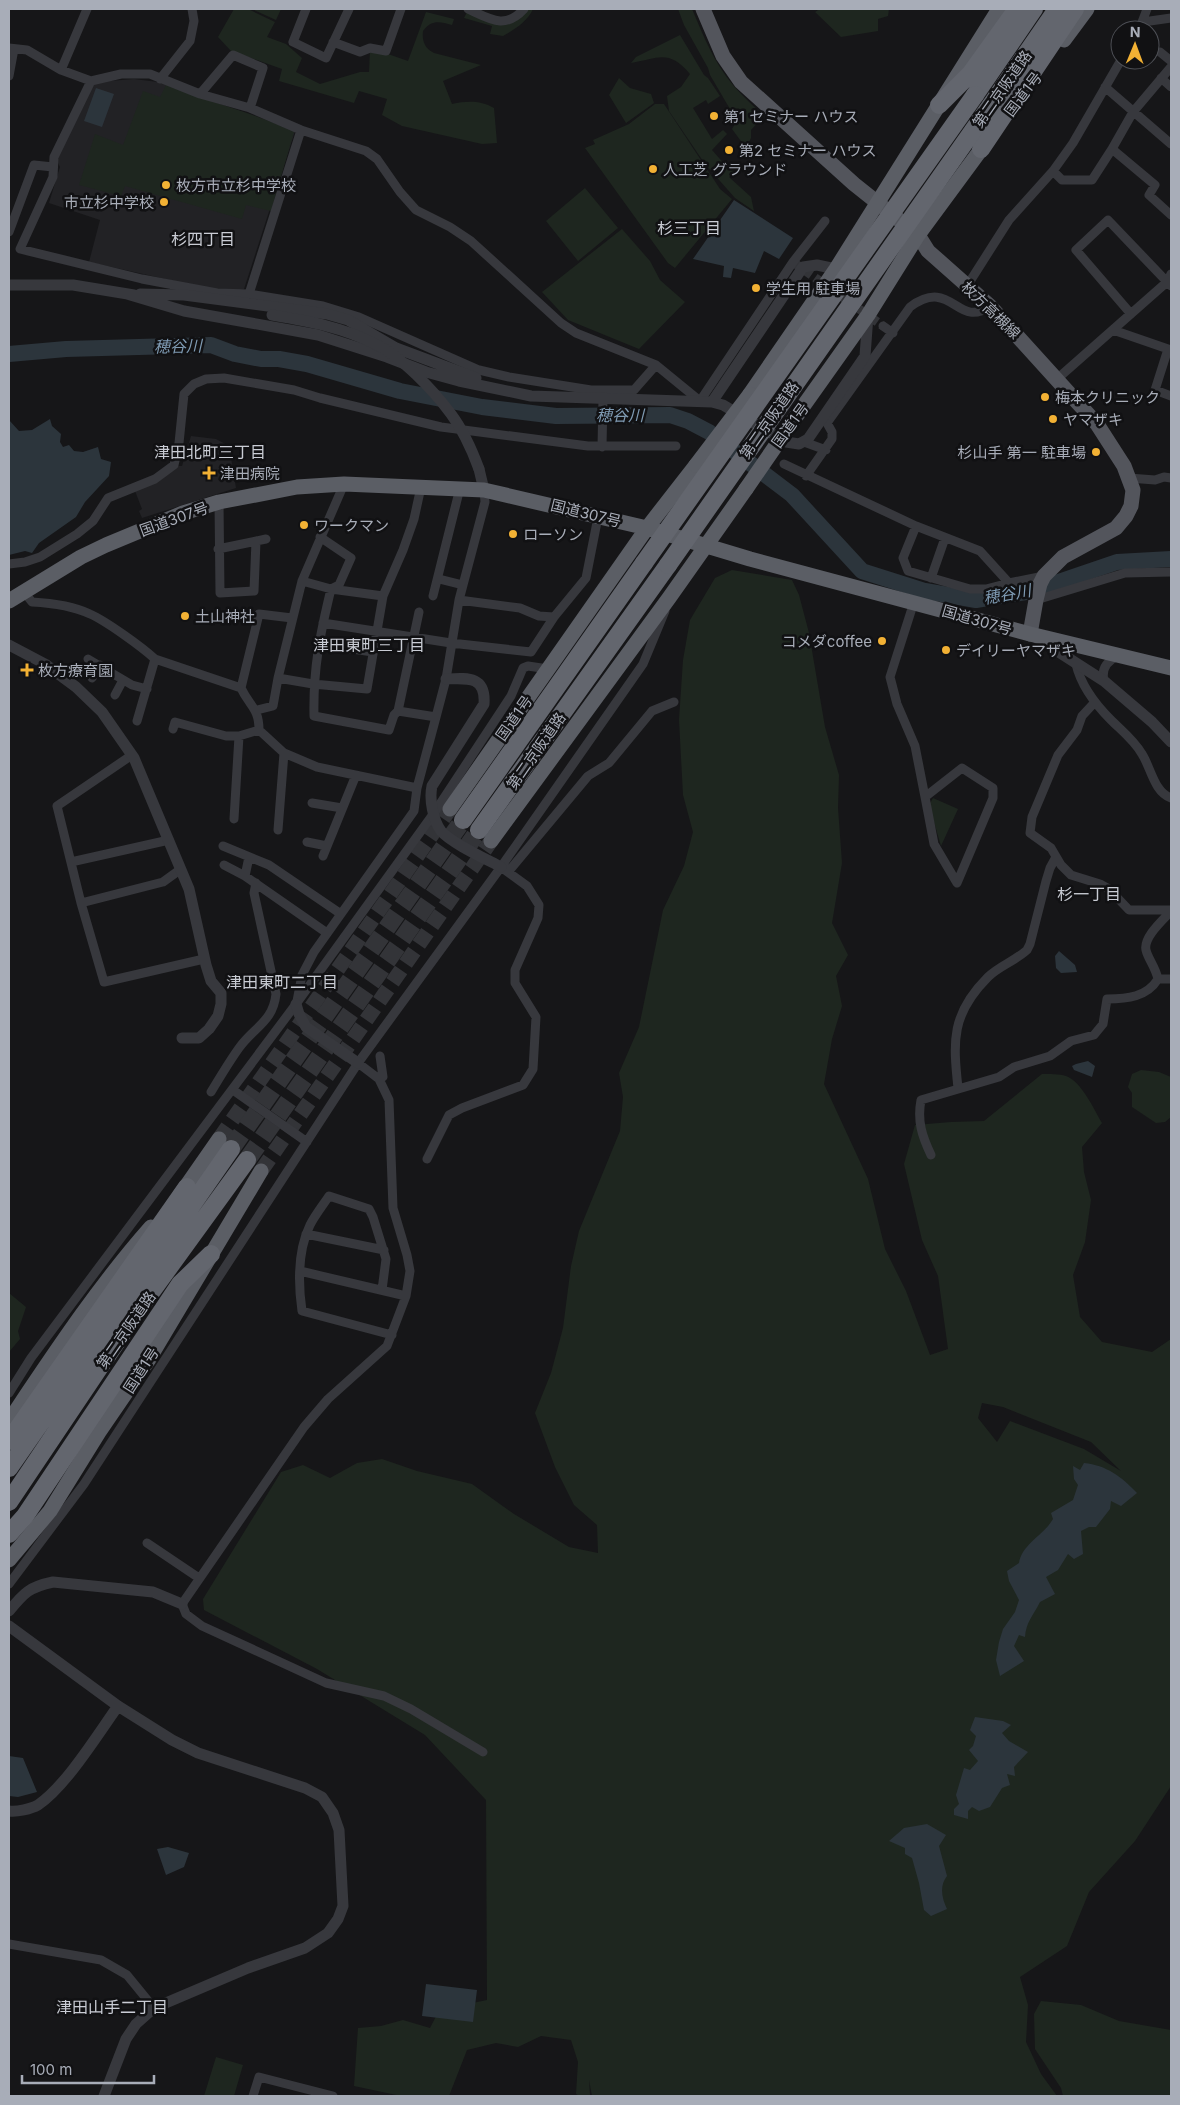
<svg xmlns="http://www.w3.org/2000/svg" width="1180" height="2105" font-family="Inter,'Noto Sans JP',sans-serif">
  <rect width="100%" height="100%" fill="#161618"/>
  <path fill="#222225" d="M134 79 158 82 295 131 244 289 237 291 206 288 89 262 100 220 49 203 60 167 56 159 91 85 96 82Z
    M191 436 216 439 229 446 236 488 142 518 139 511 142 509 135 491 175 466H182Z"/>
  <path fill="#1e261f" fill-rule="evenodd" d="M234 9H248L275 22 267 37 286 44 302 58 296 72 320 84 360 72H369L370 51 388 54 408 61 426 12 454 19 452 25C440 22 432 19 423 31 422 40 424 48 434 53L481 65 443 81 452 104C467 101 480 100 494 108L497 143 482 144 402 126 382 115 387 99 359 91 354 103 279 81 282 69 231 51 218 37Z
    M252 9H281L276 20Z
    M528 9H533C528 21 514 30 503 36L490 34 492 26 464 18 467 12C500 26 498 32 528 9Z
    M678 9H692C703 35 714 63 733 85 742 96 754 106 764 116L751 130V138L746 148 732 129 737 121 710 75 708 68 684 25Z
    M820 9H889L888 16 878 19V31L841 37 815 12Z
    M680 35 704 75 708 78 720 96 708 104 706 100 693 108 712 139 723 130 727 134 712 150 727 167 731 163 738 170 729 177 751 197 754 211 735 198 705 164 669 111 667 96 681 87 690 74C669 49 659 58 631 63L636 57Z
    M619 78 630 88 651 94 654 103 626 123 609 95Z
    M166 85C208 102 253 112 294 132L271 211 246 205 242 219 125 186 121 196 79 185 95 134 123 145 143 91 160 97Z
    M655 104H664L720 189 732 199 675 268 668 263 585 148 595 144 593 140 629 124Z
    M585 188 618 228 578 261 546 221Z
    M622 229 650 261 660 280 685 302 639 349 568 320 542 292Z
    M732 570 792 580 799 595 809 633 825 727 839 775 838 808 842 863 832 923 848 955 836 976 842 1006 832 1039 824 1084 868 1179 885 1249 906 1291 930 1355 948 1349 938 1276 922 1240 904 1164 915 1125 951 1122 984 1121 1042 1074C1049 1074 1059 1074 1066 1076 1081 1081 1094 1109 1102 1123L1082 1147 1084 1172 1091 1200 1085 1242 1073 1275 1080 1317 1102 1342 1152 1352 1171 1339V1786L1135 1841 1089 1892 1067 1946 1020 1977 1028 2005 1026 2042 1041 2074 1057 2096H592L589 2080 590 2095 579 2096 576 2094 578 2062 571 2040 541 2036 518 2047 496 2043 467 2050 449 2096H401L354 2086 358 2028 381 2026 403 2020 430 2028 444 2001 458 2006 487 2000 486 1800 425 1735 317 1669 204 1610 203 1599 281 1472 303 1465 330 1478 357 1463 382 1459 417 1471 472 1484 514 1514 569 1547 598 1553 597 1525 574 1505 555 1467 535 1413 551 1373 563 1328 571 1266 579 1231 620 1131 623 1097 619 1073 639 1027 663 910 684 866 693 832 683 795 679 720 683 660 690 620 715 578ZM982 1403 1003 1407 1091 1442 1121 1471 1084 1449 1010 1421 997 1442 978 1418Z
    M933 798 958 809 941 846 929 805Z
    M1141 1070 1159 1072 1171 1077V1117L1165 1122 1156 1123 1132 1107V1093L1128 1087 1132 1074Z
    M9 1293 26 1307 18 1331 20 1339 9 1352Z
    M1041 2001 1081 2005 1119 2021 1171 2030V2096H1063L1061 2088 1035 2049 1034 2014Z
    M216 2057 243 2065 234 2096H204Z"/>
  <path fill="#2c353c" d="M96 88 114 94 102 127 84 121Z
    M734 200 793 238 779 259 764 251 755 273 733 268 731 278 723 277 724 266 693 259Z
    M50 419 52 426 61 434 60 442 63 447 69 445 74 451 83 452 98 447 101 459 111 462 109 476 85 502 76 517 39 543 32 553 25 551 9 555V420L19 431 32 430Z
    M1059 951 1075 965 1077 972 1061 973 1056 968 1055 956Z
    M1088 1061 1095 1066 1092 1077 1074 1070 1072 1066 1076 1064Z
    M1084 1463C1106 1465 1122 1477 1137 1493L1121 1506 1111 1501 1110 1509 1096 1527H1089L1081 1531 1083 1554 1074 1559 1068 1554 1058 1570 1046 1577 1055 1594 1040 1602C1033 1616 1026 1622 1025 1637L1019 1635 1014 1646 1024 1661 1000 1676 996 1660 999 1642 1003 1629 1015 1612 1019 1600 1009 1581 1007 1571 1019 1563C1022 1544 1044 1535 1053 1519L1051 1513 1073 1500 1078 1485 1074 1479 1073 1466 1080 1470Z
    M975 1717 1003 1721 1011 1725 1002 1733 1009 1741 1028 1752 1014 1767 1015 1776 1007 1774 1010 1785 1002 1788 990 1807 979 1811 972 1807 968 1811V1819L954 1815V1809L959 1804 956 1795 964 1768 970 1770 978 1761 969 1750 973 1746 976 1736 970 1730Z
    M9 1756 23 1758 37 1792 18 1797 9 1796Z
    M927 1824 946 1835 939 1846 947 1876C939 1886 942 1899 947 1909L931 1916 924 1910 919 1883 912 1858 905 1854V1848L889 1841 904 1828Z
    M168 1847 189 1853 184 1867 166 1875 157 1849Z
    M426 1984 477 1990 473 2022 422 2016Z"/>
  <g fill="none" stroke-linecap="round" stroke-linejoin="round">
    <path stroke="#2c353c" stroke-width="16" d="M9 354 66 349 211 345 235 354 261 359H279L307 364 400 391 482 407 556 416 670 415 688 421 709 432 792 495 862 571 925 591 976 600 1032 591 1117 562 1171 559"/>
    <path stroke="#333438" stroke-width="9" stroke-dasharray="9 4.5" stroke-linecap="butt" d="M793 262 883 326"/>
    <path stroke="#333438" stroke-width="15" stroke-dasharray="15 8" stroke-linecap="butt" d="M219 1139 450 809
      M261 1171 491 841"/>
    <path stroke="#333438" stroke-width="18" stroke-dasharray="18 9" stroke-linecap="butt" d="M231 1149 463 820
      M247 1160 479 830"/>
    <path stroke="#37383d" stroke-width="9" d="M306 9 293 42 326 58 349 9
      M468 9C490 19 505 30 524 9
      M1143 22 1171 18
      M1139 30 1147 9
      M333 42 360 52 370 48 386 51 401 9
      M9 48 27 50 61 70 91 81 121 74H150L200 94 250 108 301 130 366 151 377 159 400 192 416 210 450 227 471 241 561 323 576 333 656 365 700 401 793 262 825 221
      M1160 52 1171 61
      M61 70 87 9
      M9 76 14 49
      M1161 78 1171 87
      M160 79 190 41 194 21 192 9
      M91 81 54 157 53 177 20 249 142 279 217 293 249 294 323 306 359 317 479 370 509 377 591 390H634L656 365
      M1105 87 1171 144
      M200 94 233 55 263 68 250 108
      M1112 149 1133 112 1171 67
      M1053 171 1062 180H1092L1112 149 1155 185 1149 195 1171 215
      M9 232 34 165 53 167
      M967 286 1009 220 1053 171 1073 143 1121 60
      M249 294 301 130
      M1131 314 1076 250 1108 220 1171 286
      M883 326 893 333
      M1113 330 1171 350
      M1168 349 1155 390 1171 396
      M1057 379 1167 282 1171 274
      M804 442 826 450
      M602 447 603 398
      M784 464 916 526 980 551 1009 583 1044 576
      M806 476 832 439V432L827 423 910 307C952 276 957 330 990 306
      M1129 478 1155 480 1164 477 1171 478
      M219 502 220 593 254 591 256 541
      M916 526 903 558 908 571 970 589H986L1009 583
      M320 537 351 558 339 585 331 589C320 634 313 669 314 716L389 730 394 715 398 711 419 612
      M218 549 266 539
      M9 564 25 562 40 557 77 534 93 521 108 498 155 479 174 465 179 443 184 394 194 384 206 379 224 378 294 390 320 398 441 427 588 446H676
      M931 578 945 538
      M439 579 463 585
      M302 581 331 589 383 596
      M24 592 32 602C51 603 73 606 90 614 106 621 142 647 155 659L241 688C250 707 259 708 259 730L284 753 317 767 417 788
      M433 596 460 488
      M459 600 520 608 539 616 554 617
      M1036 600 1125 573 1171 572
      M914 602 890 677 897 704 915 746 925 797
      M323 623 451 643 531 652 554 617 586 578 598 517
      M318 644 373 652
      M88 659 132 685 147 689
      M1076 664C1081 686 1095 704 1111 720 1122 731 1134 740 1142 754 1151 768 1154 792 1171 798
      M92 678 100 665
      M278 678 313 684 367 689 383 596 403 550 414 519 421 487
      M1104 681C1101 669 1107 661 1118 656
      M241 688 259 614 292 618
      M115 695 123 680
      M1095 702 1082 716 1077 730 1058 755 1032 817 1030 833 1051 848 1061 865 1071 875 1100 884 1109 889 1129 910H1171
      M257 710 273 706 278 678 302 581 344 484
      M398 711 436 717 446 679 459 600 485 502 484 490
      M137 721 155 659
      M173 729 175 722 226 736H239L259 730
      M132 755 57 806 81 903 104 982 204 959
      M962 768 993 788V798L957 883 934 844 925 797Z
      M312 803 342 808
      M234 819 239 736
      M278 830 284 753
      M307 842 327 846
      M223 846 269 865 341 914
      M323 856 356 775
      M71 862 169 840
      M224 865 245 876 327 933
      M508 872 588 776 609 763 652 711 674 702
      M245 876 249 857
      M81 903 163 882 181 869
      M1158 979H1171
      M297 1001 302 975 314 952 414 811 417 788 436 717
      M358 1063 379 1079 389 1100 393 1208 407 1255 410 1271 406 1296 387 1346 328 1399 304 1427 182 1604 186 1614 202 1626 326 1683 384 1696 411 1709 483 1752
      M379 1079 383 1077 380 1056
      M958 1088C953 1041 951 1014 988 977 999 966 1015 961 1027 950L1030 944 1046 881 1050 868 1056 857
      M233 1090 307 1142
      M211 1092C220 1077 229 1062 239 1048 254 1027 273 1022 276 994L254 893 256 883
      M931 1155C922 1136 917 1121 921 1100L999 1077 1014 1067 1050 1056 1071 1041 1094 1035 1103 1024 1107 999C1127 999 1147 997 1158 979 1155 966 1148 959 1146 950 1143 937 1164 919 1171 911
      M427 1159 449 1115 462 1108 523 1085 533 1069 536 1017 515 983V970L538 918 539 905 527 886 501 867
      M306 1234 384 1250
      M300 1271 406 1296
      M382 1290 386 1259 373 1217 369 1209 329 1196C323 1205 315 1215 310 1225 297 1252 298 1283 302 1311L392 1335
      M9 1393 31 1358 296 1004 434 813 511 696 523 668 528 666 548 669
      M147 1543 199 1578
      M9 1584 84 1484 358 1063 501 867 643 664 665 611
      M9 1944 101 1960 127 1975 154 2008
      M253 2096 259 2077 333 2096"/>
    <path stroke="#37383d" stroke-width="11" d="M9 285H73L134 295
      M127 294 184 311 318 335 387 357 426 372 459 381 531 396 712 402 723 405 786 442 799 444 808 439 865 356 868 315
      M140 294 184 295 327 314 348 320 396 348 476 378
      M712 402 803 267 817 265 836 269
      M479 469 484 490
      M1037 638 1104 681 1152 722 1171 742
      M9 645 45 664 76 687 102 712 134 758 189 889 206 965 211 981 221 993V1004L218 1016 209 1029 199 1038H182
      M446 679C468 678 486 676 484 704L432 786C429 799 433 820 441 831 451 843 486 859 501 867
      M296 1004 299 1014 306 1027 358 1063
      M9 1611C24 1593 29 1587 53 1582L153 1592 182 1604
      M9 1626 118 1706 172 1740 198 1753 305 1788 322 1797 333 1813 339 1830 343 1906 338 1919 328 1933 305 1948 248 1968 154 2008 136 2024 126 2039 104 2096
      M9 1811C17 1812 31 1809 38 1805 66 1786 98 1734 118 1706"/>
    <path stroke="#53555c" stroke-width="15" d="M703 9 723 56 741 82 854 184 918 235 928 251 990 306 1097 424 1124 466 1133 490 1131 506 1126 516 1116 528 1063 557 1044 576 1040 584 1036 600 1030 634"/>
    <path stroke="#5b5e65" stroke-width="15" d="M1064 40 1087 9
      M750 394 836 269 999 9
      M797 415 868 315 918 235 988 140
      M9 601 81 557 106 545 183 513 219 502 297 487 344 484 484 490 647 528 750 559 1030 634 1171 668
      M450 809 647 528 696 465
      M491 841 669 598 746 489
      M180 1195 219 1139
      M9 1421C54 1354 98 1287 151 1227
      M9 1560 50 1511 99 1432 149 1359 261 1171"/>
    <path stroke="#63666e" stroke-width="18" d="M975 95 1034 9
      M939 105 971 73 1017 9
      M991 105 1057 9
      M981 149 1075 9
      M463 820 644 563
      M479 830 668 565
      M9 1441 187 1187
      M9 1468 231 1149
      M9 1502 136 1313 247 1160
      M9 1534 25 1516 180 1284 211 1254"/>
    <path stroke="#37383d" stroke-width="11" d="M272 315C307 321 343 327 375 344 401 356 434 391 451 414 463 430 472 450 479 469"/>
    <path stroke="#5b5e65" stroke-width="15" d="M696 465 750 394
      M746 489 797 415"/>
    <path stroke="#63666e" stroke-width="18" d="M644 563 975 95
      M668 565 991 105"/>
  </g>
  <g fill="#f2b134" stroke="#111113" stroke-width="2">
    <circle cx="714" cy="116" r="5"/>
    <circle cx="729" cy="150" r="5"/>
    <circle cx="653" cy="169" r="5"/>
    <circle cx="166" cy="185" r="5"/>
    <circle cx="164" cy="202" r="5"/>
    <circle cx="756" cy="288" r="5"/>
    <circle cx="1045" cy="397" r="5"/>
    <circle cx="1053" cy="419" r="5"/>
    <circle cx="1096" cy="452" r="5"/>
    <path d="M206.5 465.5h5v5h5v5h-5v5h-5v-5h-5v-5h5z"/>
    <circle cx="304" cy="525" r="5"/>
    <circle cx="513" cy="534" r="5"/>
    <circle cx="185" cy="616" r="5"/>
    <circle cx="882" cy="641" r="5"/>
    <circle cx="946" cy="650" r="5"/>
    <path d="M24.5 662.5h5v5h5v5h-5v5h-5v-5h-5v-5h5z"/>
  </g>
  <g text-anchor="middle" dominant-baseline="central" stroke-width="5" stroke-linejoin="round" paint-order="stroke">
    <g font-size="15" fill="#a8adb8" stroke="#111113">
      <text transform="translate(1002 89) rotate(-55)">第二京阪道路</text>
      <text transform="translate(1023 94) rotate(-53)">国道1号</text>
      <text transform="translate(991 310) rotate(44)">枚方高槻線</text>
      <text transform="translate(769 420) rotate(-55)">第二京阪道路</text>
      <text transform="translate(790 425) rotate(-54)">国道1号</text>
      <text transform="translate(586 513) rotate(14)">国道307号</text>
      <text transform="translate(174 519) rotate(-20)">国道307号</text>
      <text transform="translate(977 620) rotate(16)">国道307号</text>
      <text transform="translate(514 718) rotate(-55)">国道1号</text>
      <text transform="translate(536 751) rotate(-55)">第二京阪道路</text>
      <text transform="translate(126 1330) rotate(-55)">第二京阪道路</text>
      <text transform="translate(141 1370) rotate(-57)">国道1号</text>
    </g>
    <g font-size="15" fill="#a8adb8" stroke="#111113" text-anchor="start">
      <text x="724" y="116">第1 セミナー ハウス</text>
      <text x="739" y="150">第2 セミナー ハウス</text>
      <text x="663" y="169">人工芝 グラウンド</text>
      <text x="176" y="185">枚方市立杉中学校</text>
      <text x="154" y="202" text-anchor="end">市立杉中学校</text>
      <text x="766" y="288">学生用 駐車場</text>
      <text x="1055" y="397">梅本クリニック</text>
      <text x="1063" y="419">ヤマザキ</text>
      <text x="1086" y="452" text-anchor="end">杉山手 第一 駐車場</text>
      <text x="220" y="473">津田病院</text>
      <text x="314" y="525">ワークマン</text>
      <text x="523" y="534">ローソン</text>
      <text x="195" y="616">土山神社</text>
      <text x="872" y="641" text-anchor="end">コメダcoffee</text>
      <text x="956" y="650">デイリーヤマザキ</text>
      <text x="38" y="670">枚方療育園</text>
    </g>
    <g font-size="16" fill="#c9ccd4" stroke="#111113">
      <text x="689" y="228">杉三丁目</text>
      <text x="203" y="239">杉四丁目</text>
      <text x="210" y="452">津田北町三丁目</text>
      <text x="369" y="645">津田東町三丁目</text>
      <text x="1089" y="894">杉一丁目</text>
      <text x="282" y="982">津田東町二丁目</text>
      <text x="112" y="2007">津田山手二丁目</text>
    </g>
    <g font-size="16" font-style="italic" fill="#7f9bb3" stroke="#111113">
      <text transform="translate(178 346) rotate(-1)">穂谷川</text>
      <text x="620" y="415">穂谷川</text>
      <text transform="translate(1007 594) rotate(-10)">穂谷川</text>
    </g>
  </g>
  <rect width="1180" height="2105" fill="none" stroke="#a8adb8" stroke-width="20"/>
  <g transform="translate(1135 45) rotate(1)"><circle r="24" fill="#111113" stroke="#4d4f55"/>
  <path d="M0-4L9 19L0 12L-9 19Z" fill="#f2b134"/>
  <text y="-8" font-size="14" font-weight="bold" text-anchor="middle" fill="#a8adb8">N</text>
  </g>
  <path d="M22 2075v8h132v-8" fill="none" stroke="#a8adb8" stroke-width="2.5"/>
  <text x="30" y="2075" font-size="15" fill="#a8adb8" stroke="#111113" stroke-width="4" paint-order="stroke">100 m</text>
</svg>
